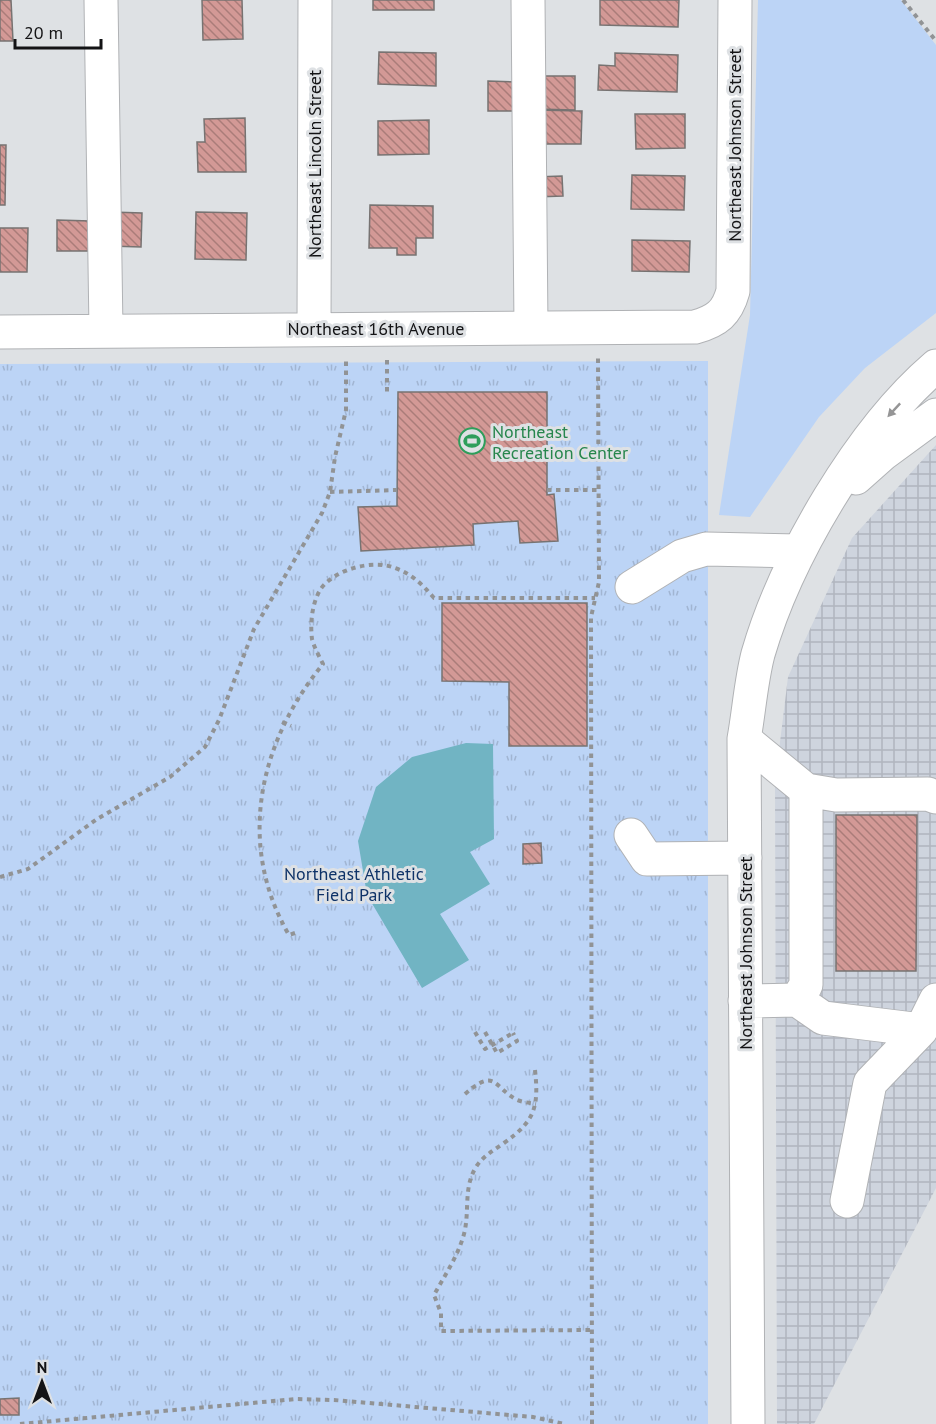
<svg xmlns="http://www.w3.org/2000/svg" width="936" height="1424" font-family="'PT Sans',sans-serif">
  <defs>
    <pattern id="industrial-grid" width="8" height="8" patternUnits="userSpaceOnUse" patternTransform="scale(1.5)"><rect width="8" height="8" fill="#ced4de"/><path d="M0 4h8M4 0v8" fill="none" stroke="#b0b5be"/></pattern>
    <pattern id="park-tufts" width="24" height="20" patternUnits="userSpaceOnUse" patternTransform="scale(1.5)"><rect width="24" height="20" fill="#bcd4f6"/><path d="M3 7l-1-3M5 7V3M7 7l1-3M15 17l-1-3M17 17v-4M19 17l1-3" fill="none" stroke="#a1b5d2"/></pattern>
    <pattern id="building-back-hatch" width="6" height="6" patternUnits="userSpaceOnUse" patternTransform="scale(1.5)"><rect width="6" height="6" fill="#d39996"/><path d="M-1 5l2 2M0 0l6 6M5-1l2 2" fill="none" stroke="#aa7c79"/></pattern>
  </defs>
  <rect width="100%" height="100%" fill="#dee1e4"/>
  <path fill="url(#industrial-grid)" d="M936 445V1188L814 1424H777L775 783 788 677 852 538Z"/>
  <path fill="#bcd4f6" d="M758 0H901L936 45V313L865 368 819 417 750 517 719 515 750 315Z"/>
  <path fill="url(#park-tufts)" d="M708 361V1424H0V364Z"/>
  <path fill="#71b4c3" d="M466 743 493 744 494 839 470 852 490 884 440 914 469 960 422 988 367 895 358 841 376 787 412 757Z"/>
  <path fill="url(#building-back-hatch)" stroke="#777372" stroke-width="1.5" d="M0 0H11L13 41H0Z
    M202 0H242L243 39 203 40Z
    M373 0H434V10H373Z
    M600 0H679L678 27 600 25Z
    M379 52 436 53V86L378 84Z
    M615 53 678 55 677 92 598 90 599 65 615 66Z
    M536 76H575V110L535 109Z
    M488 81 515 82V111H488Z
    M535 110 582 111 581 144H534Z
    M635 114H685V148L636 149Z
    M245 118 246 172H198L197 142H205L204 119Z
    M429 120V154L378 155V121Z
    M0 145H6L5 205H0Z
    M632 175 685 176 684 210 631 209Z
    M562 176 563 196 535 197V177Z
    M370 205 433 206V238H416V255H397V248H369Z
    M111 212 142 213 141 247 110 246Z
    M196 212 247 213 246 260 195 259Z
    M57 220 90 221 89 251H57Z
    M0 228H28L27 272H0Z
    M632 240 690 241 689 272 632 271Z
    M398 392H547V495L554 494 558 541 520 543 518 521 473 524 474 545 361 551 358 507 397 506Z
    M442 603H587V746H509V682L442 681Z
    M836 815H917L916 971H836Z
    M541 843 542 863 523 864V844Z
    M19 1398V1415H0V1399Z"/>
  <g fill="none" stroke-linecap="round" stroke-linejoin="round">
    <g stroke="#b0b2b5" stroke-width="35">
      <path id="minor" d="M101 0 106 330
        M528 0 531 327
        M314 328 315 0
        M0 332 695 327C717 321 727 313 733 291L735 0
        M856 478 883 454 936 415
        M632 587 682 556 706 549 798 551
        M744 739 806 790 836 795 928 794 936 797
        M631 835 647 859 745 858
        M797 1000 823 1018 921 1030
        M745 1001 797 1000 806 985V790
        M847 1201 870 1083 921 1030 936 1000
        M748 1424 744 739C749 711 751 681 758 654 786 558 860 431 936 366"/>
    </g>
    <path stroke="#919395" stroke-width="4" stroke-dasharray="4.5 4.5" stroke-linecap="butt" d="M903 0 936 41
      M387 360V392
      M547 490H598
      M330 492 397 490
      M282 722 291 726
      M0 877 28 869 97 819 170 777 205 747 219 720 254 629 322 513 330 492 335 457 346 410V359
      M295 933 289 935C236 844 259 742 323 664 319 656 314 647 312 639 310 623 312 604 320 590 334 569 373 559 395 568 412 574 423 585 434 598H595
      M475 1032 485 1049 513 1033
      M535 1070C539 1107 535 1121 504 1143 493 1151 483 1156 476 1167 463 1188 470 1211 464 1234 458 1256 445 1275 434 1295L441 1313V1331L591 1330
      M465 1094C496 1067 493 1087 517 1100 522 1102 530 1103 536 1104
      M20 1424 296 1399 334 1400 533 1417 564 1424
      M592 1424 591 617 599 582 598 356"/>
    <use href="#minor" stroke="#fff" stroke-width="33"/>
    <path stroke="#919395" stroke-width="4" stroke-dasharray="4.5 4.5" stroke-linecap="butt" d="M485 1032 497 1053 517 1041 513 1033"/>
  </g>
  <defs><path id="oneway-solid" d="M-6-.8H1V-3.2L6.5 0L1 3.2V.8H-6Z" transform="scale(1.5)"/></defs>
  <use fill="#959596" href="#oneway-solid" transform="translate(894 410) rotate(133)"/>
  <defs>
    <g id="stadium-ring" transform="scale(1.35)"><circle r="9.5" fill="#dee1e4" stroke="#2e9e5b" stroke-width="1.5"/><path d="M0-5a6.5 5 0 1 0 0 10a6.5 5 0 1 0 0-10ZM-3.5-1.8h7v3.6h-7Z" fill="#2e9e5b"/></g>
  </defs>
  <g fill-rule="evenodd">
    <use href="#stadium-ring" x="472" y="441"/>
  </g>
  <g text-anchor="middle" dominant-baseline="central" stroke-width="6" stroke-linejoin="round" paint-order="stroke">
    <g font-size="18" fill="#131315" stroke="#dee1e4">
      <text transform="translate(734 145) rotate(-90)">Northeast Johnson Street</text>
      <text transform="translate(314 164) rotate(-90)">Northeast Lincoln Street</text>
      <text x="376" y="328">Northeast 16th Avenue</text>
      <text transform="translate(745 953) rotate(-90)">Northeast Johnson Street</text>
    </g>
    <g font-size="18" fill="#27864d" stroke="#dee1e4" text-anchor="start">
      <text x="492" y="431">Northeast<tspan x="492" dy="21">Recreation Center</tspan></text>
    </g>
    <g font-size="18" fill="#0f3368" stroke="#dee1e4">
      <text x="354" y="873">Northeast Athletic<tspan x="354" dy="21">Field Park</tspan></text>
    </g>
  </g>
  <g transform="translate(42 1382)" stroke="#dee1e4" stroke-width="4.5" paint-order="stroke">
  <path d="M0-4.5L10 22L0 15L-10 22Z" fill="#131315"/>
  <text y="-9" font-size="16" font-weight="bold" text-anchor="middle" fill="#131315">N</text>
  </g>
  <path d="M15 39v9h86v-9" fill="none" stroke="#131315" stroke-width="3"/>
  <text x="24" y="39" font-size="18" fill="#131315" stroke="#dee1e4" stroke-width="4.5" paint-order="stroke">20 m</text>
</svg>
